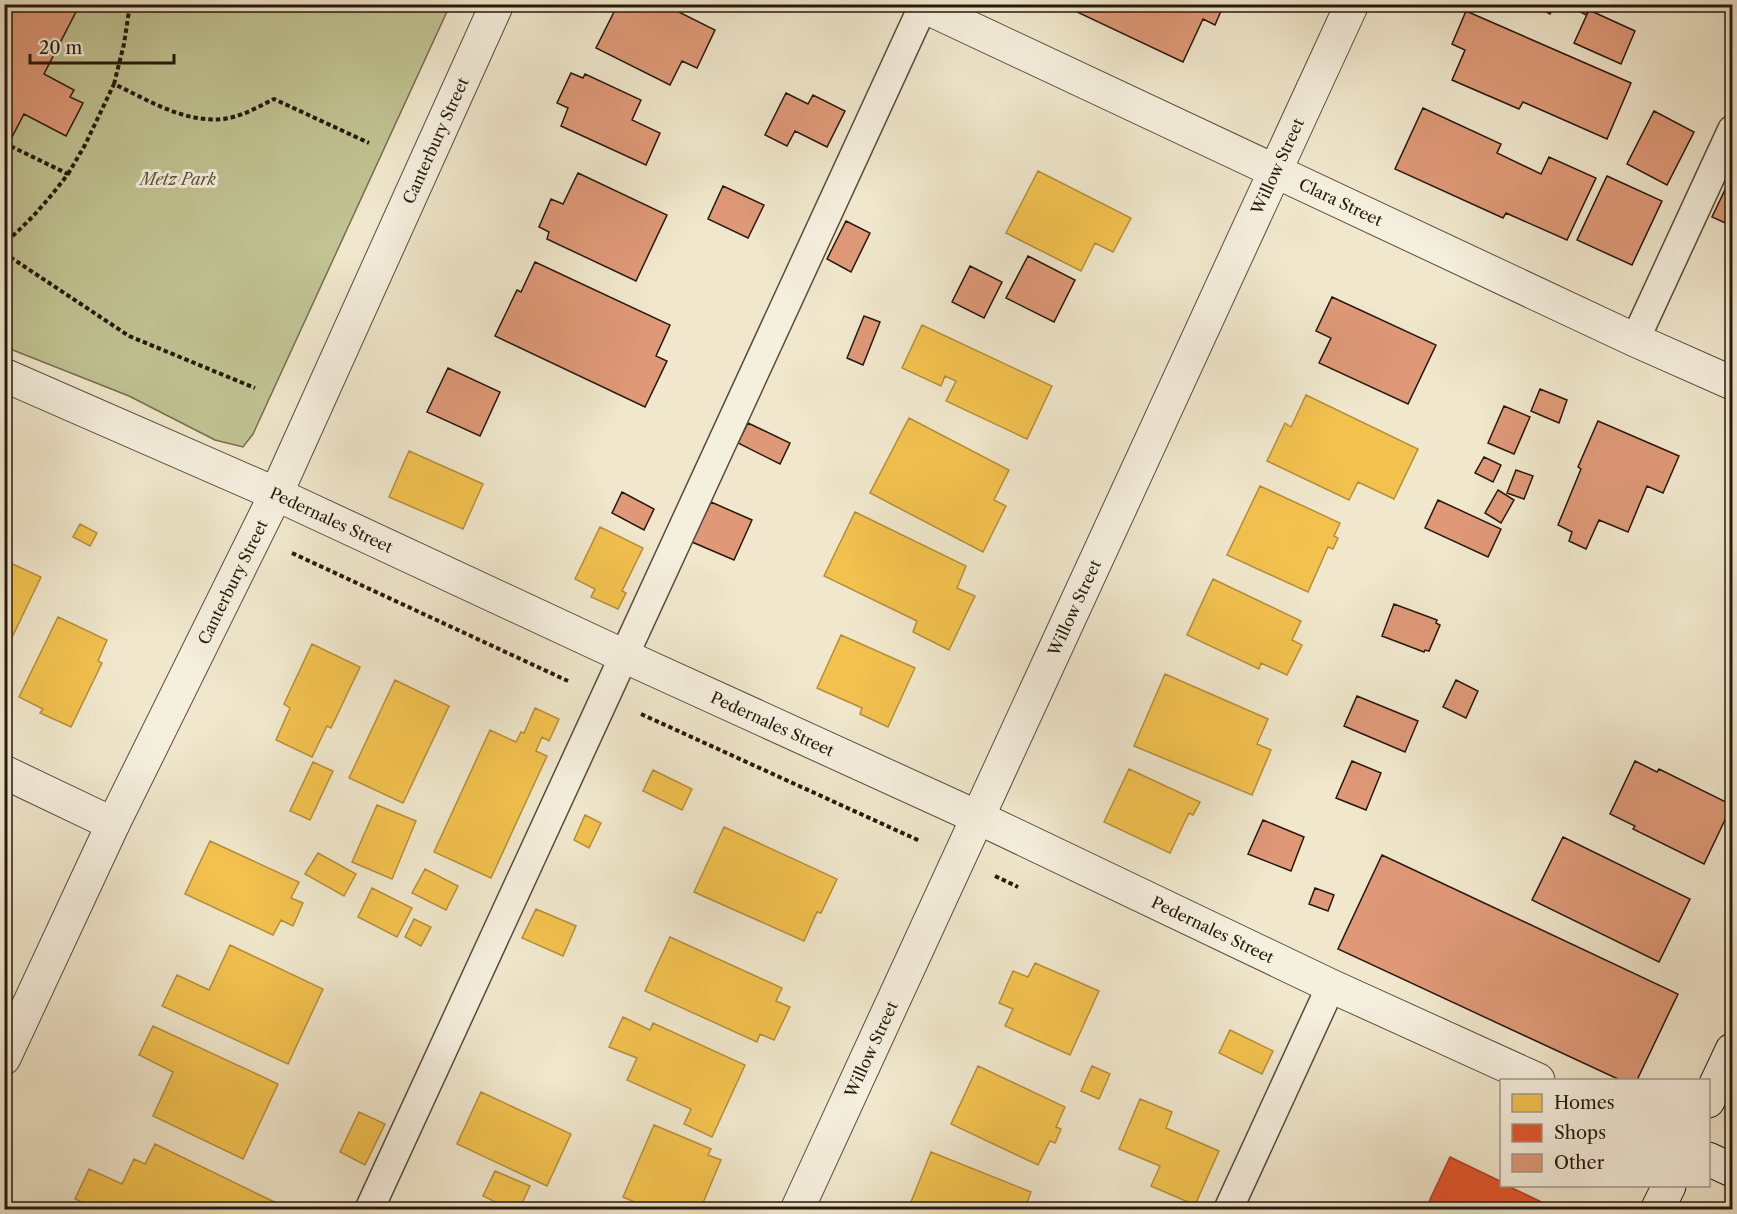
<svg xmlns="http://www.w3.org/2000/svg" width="1737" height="1214" font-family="'Libre Caslon Text',serif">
  <rect width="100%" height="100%" fill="#f0e7cc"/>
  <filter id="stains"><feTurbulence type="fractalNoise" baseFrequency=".00333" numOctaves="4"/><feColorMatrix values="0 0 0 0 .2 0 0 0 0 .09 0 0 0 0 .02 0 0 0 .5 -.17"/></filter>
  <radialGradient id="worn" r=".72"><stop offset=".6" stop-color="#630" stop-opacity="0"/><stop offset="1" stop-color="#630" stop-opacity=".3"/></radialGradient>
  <path fill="#c1c393" stroke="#746e50" stroke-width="1.5" d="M4 5H450L253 434 243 447 215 440 129 396 5 347Z"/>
  <path fill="#f2c14e" stroke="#b58e3a" stroke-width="1.5" d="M1038 171 1131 218 1113 252 1095 243 1081 271 1006 233Z
    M922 325 1052 386 1027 439 946 401 956 381 945 376 941 386 902 368Z
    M1306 395 1418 449 1394 499 1358 482 1349 500 1267 461 1285 423 1291 427Z
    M909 418 1009 470 994 500 1006 506 983 552 870 493Z
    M409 451 483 484 463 529 389 497Z
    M1260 486 1340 523 1334 536 1338 538 1333 549 1328 547 1308 592 1227 555Z
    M855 512 966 566 957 588 975 596 949 650 913 632 917 621 824 576Z
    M80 524 97 533 90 546 73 537Z
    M600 527 643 548 622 591 626 593 618 609 591 597 595 589 575 579Z
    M4 560 41 577 4 654Z
    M1213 579 1301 621 1292 640 1302 645 1287 675 1261 663 1259 669 1187 635Z
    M58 617 107 640 98 661 102 663 71 727 40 713 43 709 19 697Z
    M841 635 915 668 888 727 860 714 862 708 817 688Z
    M312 644 360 667 331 728 327 726 312 757 276 740 290 708 284 704Z
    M1165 674 1268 719 1257 744 1271 750 1252 795 1134 746Z
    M395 680 449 706 403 803 349 778Z
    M535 708 559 719 549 741 542 737 536 751 547 756 491 878 434 852 490 730 516 742 521 732 524 733Z
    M313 762 333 771 310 820 290 811Z
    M1129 769 1200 802 1193 815 1189 813 1170 853 1104 822Z
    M653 770 692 789 682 810 643 791Z
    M377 805 416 821 392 879 352 862Z
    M585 815 601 823 589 848 574 840Z
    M724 827 837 879 821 913 817 912 804 941 694 892Z
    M210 841 299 882 291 898 303 903 293 926 281 920 273 935 185 894Z
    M318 853 356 874 344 896 305 874Z
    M425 869 458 886 446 910 412 893Z
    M372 888 412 908 397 937 358 917Z
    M536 909 576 926 563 956 522 938Z
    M414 919 431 927 421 946 405 937Z
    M670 937 782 988 776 1001 790 1007 774 1040 760 1034 757 1042 645 991Z
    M230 945 323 989 288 1064 162 1006 177 975 209 990Z
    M1035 963 1099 991 1070 1055 1005 1026 1013 1009 999 1003 1013 971 1028 977Z
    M623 1017 650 1030 653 1023 745 1065 712 1137 684 1124 691 1109 627 1080 637 1058 609 1047Z
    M153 1026 278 1084 243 1159 153 1116 173 1072 139 1055Z
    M1230 1030 1273 1051 1262 1074 1219 1053Z
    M978 1066 1065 1107 1056 1127 1061 1129 1055 1143 1050 1141 1038 1165 951 1124Z
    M1092 1066 1110 1074 1099 1099 1081 1091Z
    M481 1092 571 1134 547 1186 457 1144Z
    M1140 1099 1172 1112 1166 1128 1219 1151 1195 1205 1151 1186 1160 1166 1119 1149Z
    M359 1112 385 1124 365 1165 340 1152Z
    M654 1125 711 1149 708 1155 721 1160 700 1210 685 1203 682 1210H653L623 1197Z
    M155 1144 291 1210H98L75 1199 89 1169 122 1184 134 1159 145 1164Z
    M931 1152 1031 1192 1024 1210H914L909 1207Z
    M495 1171 530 1186 519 1210H512L483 1196Z"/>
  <path fill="#e4572e" stroke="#ab4424" stroke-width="1.5" d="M1450 1157 1502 1182V1186H1508L1546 1204 1543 1210H1425Z"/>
  <path fill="#df9978" stroke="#27180c" stroke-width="1.5" d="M4 4H80L44 74 74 90 70 97 83 103 66 136 24 114 11 139 4 135Z
    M618 4H663L715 30 697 68 682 61 670 85 596 48Z
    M1081 4H1224L1215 25 1203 19 1183 62 1077 12Z
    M1532 4H1555L1550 14Z
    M1566 4H1591L1586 15Z
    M1589 10 1635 31 1621 64 1574 43Z
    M1466 11 1631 83 1607 139 1523 102 1519 109 1452 80 1465 50 1452 44Z
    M571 73 583 78 585 74 641 100 632 120 660 133 646 165 561 126 568 108 557 103Z
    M786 93 808 104 813 95 845 111 827 147 795 131 787 146 765 135Z
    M1423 108 1501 144 1497 153 1541 174 1549 157 1596 178 1567 240 1506 213 1503 218 1395 169Z
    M1654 111 1694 132 1667 185 1627 164Z
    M578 173 667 215 636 281 547 239 549 232 539 227 551 199 563 204Z
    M1732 175V226L1712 217Z
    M1607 176 1662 201 1632 265 1577 240Z
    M723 186 764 205 748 238 708 219Z
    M846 221 870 233 851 272 827 259Z
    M1028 256 1075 280 1054 322 1006 298Z
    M535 262 670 325 656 356 667 361 645 407 495 336 517 290 521 292Z
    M970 266 1002 282 984 318 952 302Z
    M1332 297 1436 345 1408 404 1319 363 1331 338 1316 331Z
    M864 316 880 322 863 365 847 358Z
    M448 368 500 392 480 436 427 412Z
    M1540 389 1567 400 1559 423 1531 411Z
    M1504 406 1530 417 1514 454 1488 443Z
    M1598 421 1679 456 1663 493 1647 486 1628 532 1599 520 1586 549 1569 541 1572 532 1558 525 1581 469 1578 467Z
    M748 423 790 443 780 464 738 443Z
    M1484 457 1501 465 1493 482 1475 473Z
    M1516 470 1533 476 1524 499 1507 493Z
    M1498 490 1514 500 1501 523 1485 513Z
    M622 492 654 509 644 530 612 513Z
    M1438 500 1501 529 1488 557 1425 528Z
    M711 502 752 520 734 560 692 542Z
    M1394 604 1437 620 1436 623 1440 625 1429 651 1425 650 1424 652 1382 636Z
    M1456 680 1478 691 1466 718 1443 707Z
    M1357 696 1418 721 1405 752 1344 726Z
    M1352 761 1381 773 1366 810 1336 798Z
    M1635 761 1657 772 1659 769 1732 805 1704 864 1633 829 1635 826 1610 814Z
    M1263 820 1304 837 1291 871 1248 854Z
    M1563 837 1690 899 1659 962 1532 900Z
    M1382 855 1678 994 1637 1080H1620L1338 949Z
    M1315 888 1334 895 1328 911 1309 904Z"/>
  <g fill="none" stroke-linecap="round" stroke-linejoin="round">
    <g stroke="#594c3c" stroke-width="31">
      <path id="lane" d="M1635 340 1732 130
        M369 1210 924 4
        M1228 1210 1331 986"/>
    </g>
    <g stroke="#594c3c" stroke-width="35">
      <g id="street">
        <path id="s1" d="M919 4 1635 340 1732 383"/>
        <path id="s2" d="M4 375 276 494 624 656 977 817 1331 986 1538 1080"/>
        <path d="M4 772 113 824"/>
        <path id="s3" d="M4 1058 113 824 276 494 497 4"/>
        <path id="s4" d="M797 1210 1352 4"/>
      </g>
    </g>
    <g stroke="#27180c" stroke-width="35">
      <path id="secondary" d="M1708 1101 1732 1050
        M1708 1159 1732 1170
        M1657 1210 1669 1186"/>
    </g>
    <path stroke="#27180c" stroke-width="4" stroke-dasharray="4.5 3" stroke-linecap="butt" d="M114 84 124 44 130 4
      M4 143 68 174C49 199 29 223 4 243
      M68 174 85 145 114 84C148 100 184 123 223 119 241 117 258 107 274 99L369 143
      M4 253 129 336 255 388
      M292 553 568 681
      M641 714 920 841
      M995 876 1018 887"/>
    <use href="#lane" stroke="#f5efde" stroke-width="28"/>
    <use href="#street" stroke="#f5efde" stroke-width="33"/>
    <use href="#secondary" stroke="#f5efde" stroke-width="33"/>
  </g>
  <g text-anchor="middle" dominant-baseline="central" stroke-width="6" stroke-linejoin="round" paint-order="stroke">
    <g font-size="16" fill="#27180c" stroke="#f5efde">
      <text stroke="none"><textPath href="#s3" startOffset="1014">Canterbury Street</textPath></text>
      <text stroke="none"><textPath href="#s4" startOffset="1149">Willow Street</textPath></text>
      <text stroke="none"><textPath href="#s1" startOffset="466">Clara Street</textPath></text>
      <text stroke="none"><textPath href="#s2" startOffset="358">Pedernales Street</textPath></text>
      <text stroke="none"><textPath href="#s3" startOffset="528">Canterbury Street</textPath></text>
      <text stroke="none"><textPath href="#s4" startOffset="663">Willow Street</textPath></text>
      <text stroke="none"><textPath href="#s2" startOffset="844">Pedernales Street</textPath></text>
      <text stroke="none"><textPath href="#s2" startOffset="1330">Pedernales Street</textPath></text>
      <text stroke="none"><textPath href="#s4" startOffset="177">Willow Street</textPath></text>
    </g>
    <g font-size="16" font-style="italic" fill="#5d543b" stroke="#f5efde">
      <text x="178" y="179">Metz Park</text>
    </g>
  </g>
  <rect width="1737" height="1214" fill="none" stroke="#f0e7cc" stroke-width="24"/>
  <rect x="6" y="6" width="1725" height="1202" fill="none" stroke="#27180c" stroke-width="3"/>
  <rect x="12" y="12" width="1713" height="1190" fill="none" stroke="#27180c" stroke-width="1.5"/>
  <rect x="1500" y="1079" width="210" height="108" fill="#f5efde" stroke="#a3998a" stroke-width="1.5"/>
  <rect x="1512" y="1094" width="30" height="18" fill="#f2c14e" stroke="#a3998a" stroke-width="1.5"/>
  <text x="1554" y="1109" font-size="18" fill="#27180c">Homes</text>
  <rect x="1512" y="1124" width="30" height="18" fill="#e4572e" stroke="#a3998a" stroke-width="1.5"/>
  <text x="1554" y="1139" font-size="18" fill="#27180c">Shops</text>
  <rect x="1512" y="1154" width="30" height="18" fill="#df9978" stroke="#a3998a" stroke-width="1.5"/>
  <text x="1554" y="1169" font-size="18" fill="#27180c">Other</text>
  <path d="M30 54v9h144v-9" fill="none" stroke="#27180c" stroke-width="3"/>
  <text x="39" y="54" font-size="18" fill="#27180c" stroke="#f5efde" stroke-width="4.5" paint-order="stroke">20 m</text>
  <rect width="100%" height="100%" filter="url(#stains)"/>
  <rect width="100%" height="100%" fill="url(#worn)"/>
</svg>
